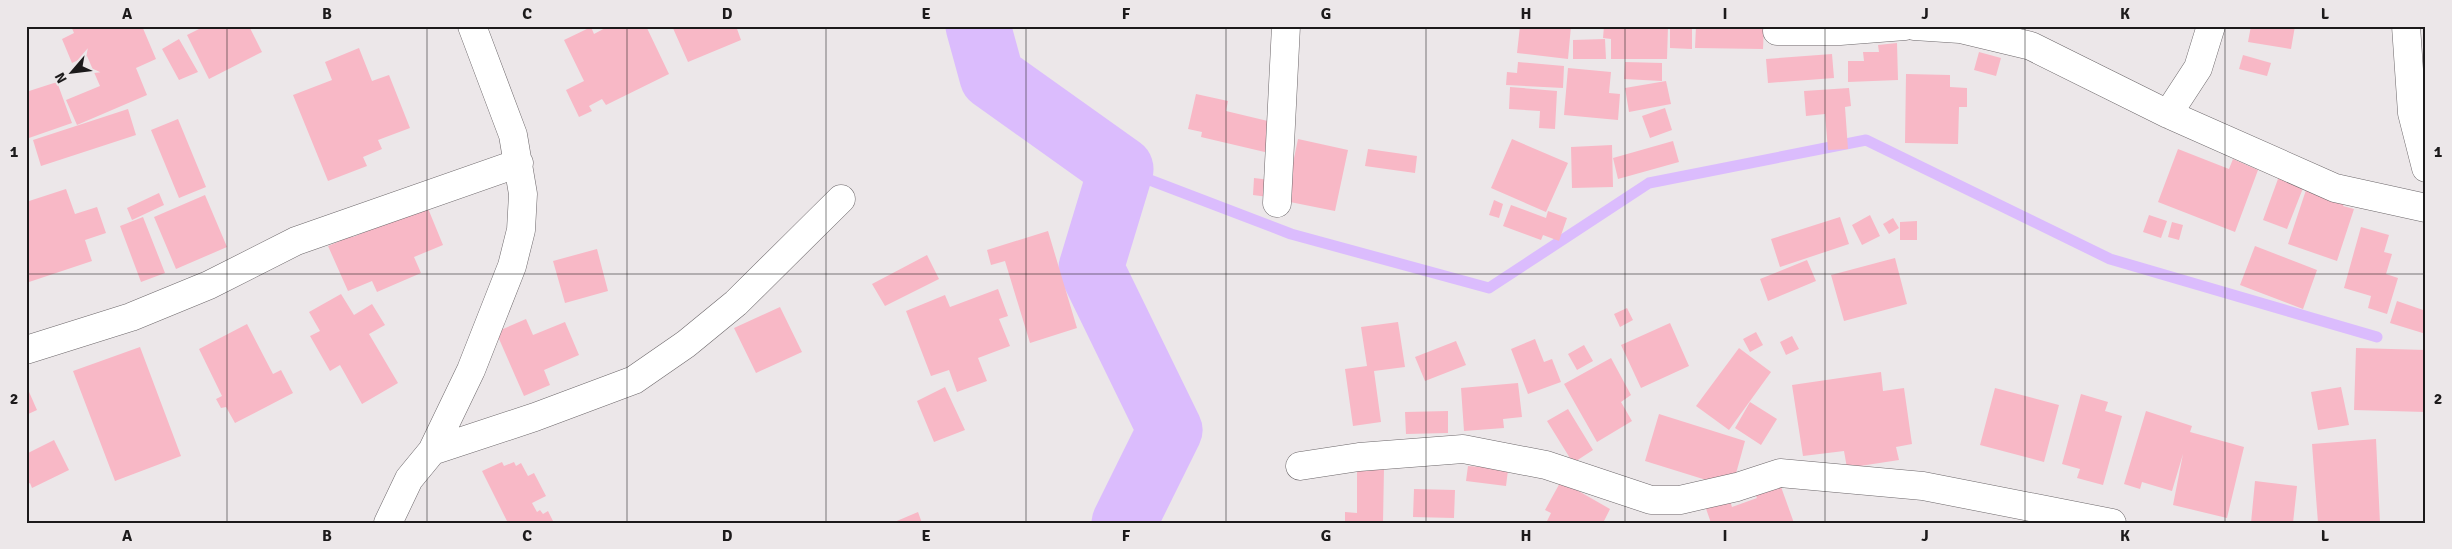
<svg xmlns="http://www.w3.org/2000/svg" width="2452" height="549" font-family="Signika,sans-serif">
  <rect width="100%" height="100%" fill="#ece7e9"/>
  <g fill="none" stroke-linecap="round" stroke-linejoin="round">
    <path stroke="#dbbcfd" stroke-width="11" d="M1121 169 1291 234 1489 288 1649 183 1866 140 2110 259 2377 337"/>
    <path stroke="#dbbcfd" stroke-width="65" d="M978 26 992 77 1121 169 1091 268 1170 430 1124 523"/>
  </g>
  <path fill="#f8b8c6" d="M71 26H142L156 59 136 68 147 95 77 125 66 100 100 86 87 56 72 63 62 39 74 33Z
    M205 26H249L262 52 209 79 187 35Z
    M609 26H646L669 74 606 105 602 99 589 106 592 111 579 117 566 90 584 81 564 40 591 27 594 34Z
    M672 26H736L741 40 688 62Z
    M1520 26H1571L1568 59 1517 53Z
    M1604 26H1668L1667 59H1611V39L1603 38Z
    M1670 26H1692V49L1670 48Z
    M1696 26H1764L1763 49 1695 48Z
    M2251 26H2295L2291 49 2248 42Z
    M179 39 198 72 179 80 162 49Z
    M1605 39 1606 59H1573V40Z
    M1897 43 1898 80 1848 82V61H1864L1863 52H1879L1878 45Z
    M359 48 372 81 389 75 410 128 378 140 382 149 363 157 367 166 328 181 293 95 332 80 325 62Z
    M1979 52 2001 58 1996 76 1974 70Z
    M1832 54 1834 78 1768 83 1766 59Z
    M2243 55 2271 63 2267 76 2239 69Z
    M1518 62 1564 66 1563 88 1506 85 1507 72 1517 73Z
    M1625 62 1662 63V81L1624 79Z
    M1568 68 1611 72 1609 93 1620 94 1618 120 1564 115Z
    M1906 74 1950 75V87L1967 88V107H1959L1958 144 1905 143Z
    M1666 81 1671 104 1629 112 1625 88Z
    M57 82 72 123 26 139V92Z
    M1510 87 1557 91 1555 129 1539 128 1540 111 1509 109Z
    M1849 88 1851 106 1845 107 1848 149 1828 150 1825 114 1806 116 1804 91Z
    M1196 94 1228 101 1226 111 1276 123 1269 153 1201 137 1202 132 1188 129Z
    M1665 108 1672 130 1650 138 1642 116Z
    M128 109 136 135 41 166 33 140Z
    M178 119 206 187 179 198 151 130Z
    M1298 139 1348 150 1335 211 1285 201Z
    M1512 139 1568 163 1546 212 1491 188Z
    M1673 141 1679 162 1618 179 1613 158Z
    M1612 145 1613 187 1572 188 1571 147Z
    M1368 149 1417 156 1415 173 1365 166Z
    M2178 149 2229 169 2233 159 2258 170 2235 232 2158 202Z
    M2282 168 2307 178 2287 229 2263 220Z
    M1254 178 1270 180 1268 197 1253 195Z
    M2309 181 2347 194 2343 206 2354 209 2337 261 2288 244Z
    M66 189 75 214 97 207 106 233 85 240 92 261 26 283V202Z
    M159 193 164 205 132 220 127 208Z
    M205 195 227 247 176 269 154 217Z
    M1494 200 1503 204 1499 218 1489 215Z
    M1511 205 1546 218 1548 211 1567 218 1559 241 1543 235 1541 240 1503 226Z
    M427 206 443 245 414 257 421 273 377 292 372 281 348 291 328 246 340 241 335 229 348 224 353 237Z
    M1870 215 1880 236 1862 245 1852 225Z
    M2149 215 2167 221 2161 238 2143 232Z
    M143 217 165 273 141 282 120 226Z
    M1840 217 1849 244 1780 267 1771 239Z
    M1893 218 1899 228 1889 234 1883 224Z
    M1917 221V240H1900V222Z
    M2172 222 2183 225 2179 240 2168 237Z
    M2361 227 2389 235 2384 252 2392 254 2386 274 2398 278 2387 314 2368 308 2371 296 2344 288Z
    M1048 231 1077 328 1030 343 1005 261 991 265 987 250Z
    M2255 246 2317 270 2303 309 2240 285Z
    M597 249 608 291 565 303 553 261Z
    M927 255 939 279 885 306 872 284Z
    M1895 258 1907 304 1844 321 1831 275Z
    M1807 260 1816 281 1768 301 1760 279Z
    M998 289 1008 316 999 319 1010 346 978 358 987 381 957 392 949 370 931 376 906 311 945 295 950 307Z
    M341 294 354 315 372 304 385 325 369 334 398 383 362 404 340 365 330 371 310 336 320 331 309 312Z
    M2397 301 2426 311V334L2390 323Z
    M780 307 802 352 756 373 734 328Z
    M1627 308 1633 320 1620 327 1614 314Z
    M526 319 533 335 565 322 579 355 544 370 550 385 524 396 496 332Z
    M1398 322 1405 367 1374 371 1381 422 1353 426 1345 369 1367 366 1361 327Z
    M1670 323 1689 366 1641 388 1621 345Z
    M247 324 273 374 281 370 293 393 235 423 226 407 221 408 216 399 222 396 199 349Z
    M1756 332 1763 345 1750 352 1743 339Z
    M1792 336 1799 349 1786 355 1780 342Z
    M1535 339 1544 362 1552 359 1561 382 1528 394 1511 349Z
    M1456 341 1466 365 1425 381 1415 357Z
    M1584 345 1593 361 1577 370 1568 354Z
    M140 347 181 456 115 481 73 371Z
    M1739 348 1771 372 1729 430 1696 406Z
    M2356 348 2426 350V412L2354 410Z
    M1611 358 1631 395 1621 402 1632 421 1597 442 1564 384Z
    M1881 372 1883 391 1904 388 1912 444 1896 447 1899 460 1847 468 1844 451 1803 456 1792 385Z
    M1518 383 1522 417 1503 419 1504 428 1464 431 1461 388Z
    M26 385 37 410 26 415Z
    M945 387 965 430 934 442 917 401Z
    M2341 387 2349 425 2318 430 2311 392Z
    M1995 388 2059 405 2044 462 1980 445Z
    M2081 394 2108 402 2105 411 2122 416 2103 485 2077 478 2080 469 2062 464Z
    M1750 402 1777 419 1761 445 1735 428Z
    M1568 409 1593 450 1573 463 1547 421Z
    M1448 411V433L1406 434 1405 412Z
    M2146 411 2192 426 2190 432 2244 447 2227 518 2173 505 2183 454 2172 491 2142 482 2140 489 2124 484Z
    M1659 414 1745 441 1732 488 1645 461Z
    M2376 439 2380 523H2318L2312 444Z
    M54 440 69 470 32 488 30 483 26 485V454Z
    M1481 459 1509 462 1506 486 1466 481 1468 466 1481 467Z
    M502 462 504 466 514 462 516 466 521 463 528 476 534 473 546 496 532 503 537 512 540 510 543 514 548 511 554 523H508L482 471Z
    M1357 467 1384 468 1383 523H1345V512L1357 513Z
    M1561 481 1610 509 1603 523H1546L1551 513 1545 510Z
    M2255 481 2297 486 2293 523H2251Z
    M1780 484 1794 523H1711L1703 500 1727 492 1732 507 1757 498 1754 492Z
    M1414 489 1455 490 1454 518 1413 517Z
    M918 512 922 523H892Z"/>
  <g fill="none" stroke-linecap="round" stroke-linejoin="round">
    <g stroke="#6c676a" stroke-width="29">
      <path id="minor" d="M1914 26 1960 29 2031 46 2168 114 2335 188 2426 208
        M2406 26 2412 113 2426 168
        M1777 31H1840L1905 26
        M2168 114 2198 68 2211 26
        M1277 203 1286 26
        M26 350 131 317 209 285 296 241 519 163
        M432 451 535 417 634 380 686 344 736 303 841 199
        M1300 466 1359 457 1463 449 1546 465 1651 500H1680L1737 487 1780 473 1923 486 2112 523
        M388 523 409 479 432 451 471 370 512 266 521 230 523 194 513 135 472 26"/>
    </g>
    <use href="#minor" stroke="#fff" stroke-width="28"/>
  </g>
  <path fill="none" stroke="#1c1a1b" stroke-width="1" stroke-opacity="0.55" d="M227 26V523M427 26V523M627 26V523M826 26V523M1026 26V523M1226 26V523M1426 26V523M1625 26V523M1825 26V523M2025 26V523M2225 26V523M26 274H2426"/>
  <rect width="2452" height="549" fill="none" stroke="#ece7e9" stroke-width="55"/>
  <g transform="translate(72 72) rotate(242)" stroke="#ece7e9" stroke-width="4" paint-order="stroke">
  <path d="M0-4L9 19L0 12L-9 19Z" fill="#1c1a1b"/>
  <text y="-8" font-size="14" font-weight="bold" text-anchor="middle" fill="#1c1a1b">N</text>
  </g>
  <rect x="28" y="28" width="2396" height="494" fill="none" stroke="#1c1a1b" stroke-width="2"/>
  <g font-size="16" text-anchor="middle" font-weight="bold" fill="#1c1a1b">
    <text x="127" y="19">A</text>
    <text x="327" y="19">B</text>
    <text x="527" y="19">C</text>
    <text x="727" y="19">D</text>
    <text x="926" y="19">E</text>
    <text x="1126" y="19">F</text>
    <text x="1326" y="19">G</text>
    <text x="1526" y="19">H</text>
    <text x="1725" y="19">I</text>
    <text x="1925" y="19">J</text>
    <text x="2125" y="19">K</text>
    <text x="2325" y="19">L</text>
    <text x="14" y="157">1</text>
    <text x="2438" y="157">1</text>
    <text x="14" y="404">2</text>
    <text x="2438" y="404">2</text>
    <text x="127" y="541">A</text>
    <text x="327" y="541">B</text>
    <text x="527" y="541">C</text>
    <text x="727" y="541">D</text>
    <text x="926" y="541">E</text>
    <text x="1126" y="541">F</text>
    <text x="1326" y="541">G</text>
    <text x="1526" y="541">H</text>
    <text x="1725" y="541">I</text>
    <text x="1925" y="541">J</text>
    <text x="2125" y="541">K</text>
    <text x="2325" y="541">L</text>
  </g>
</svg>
